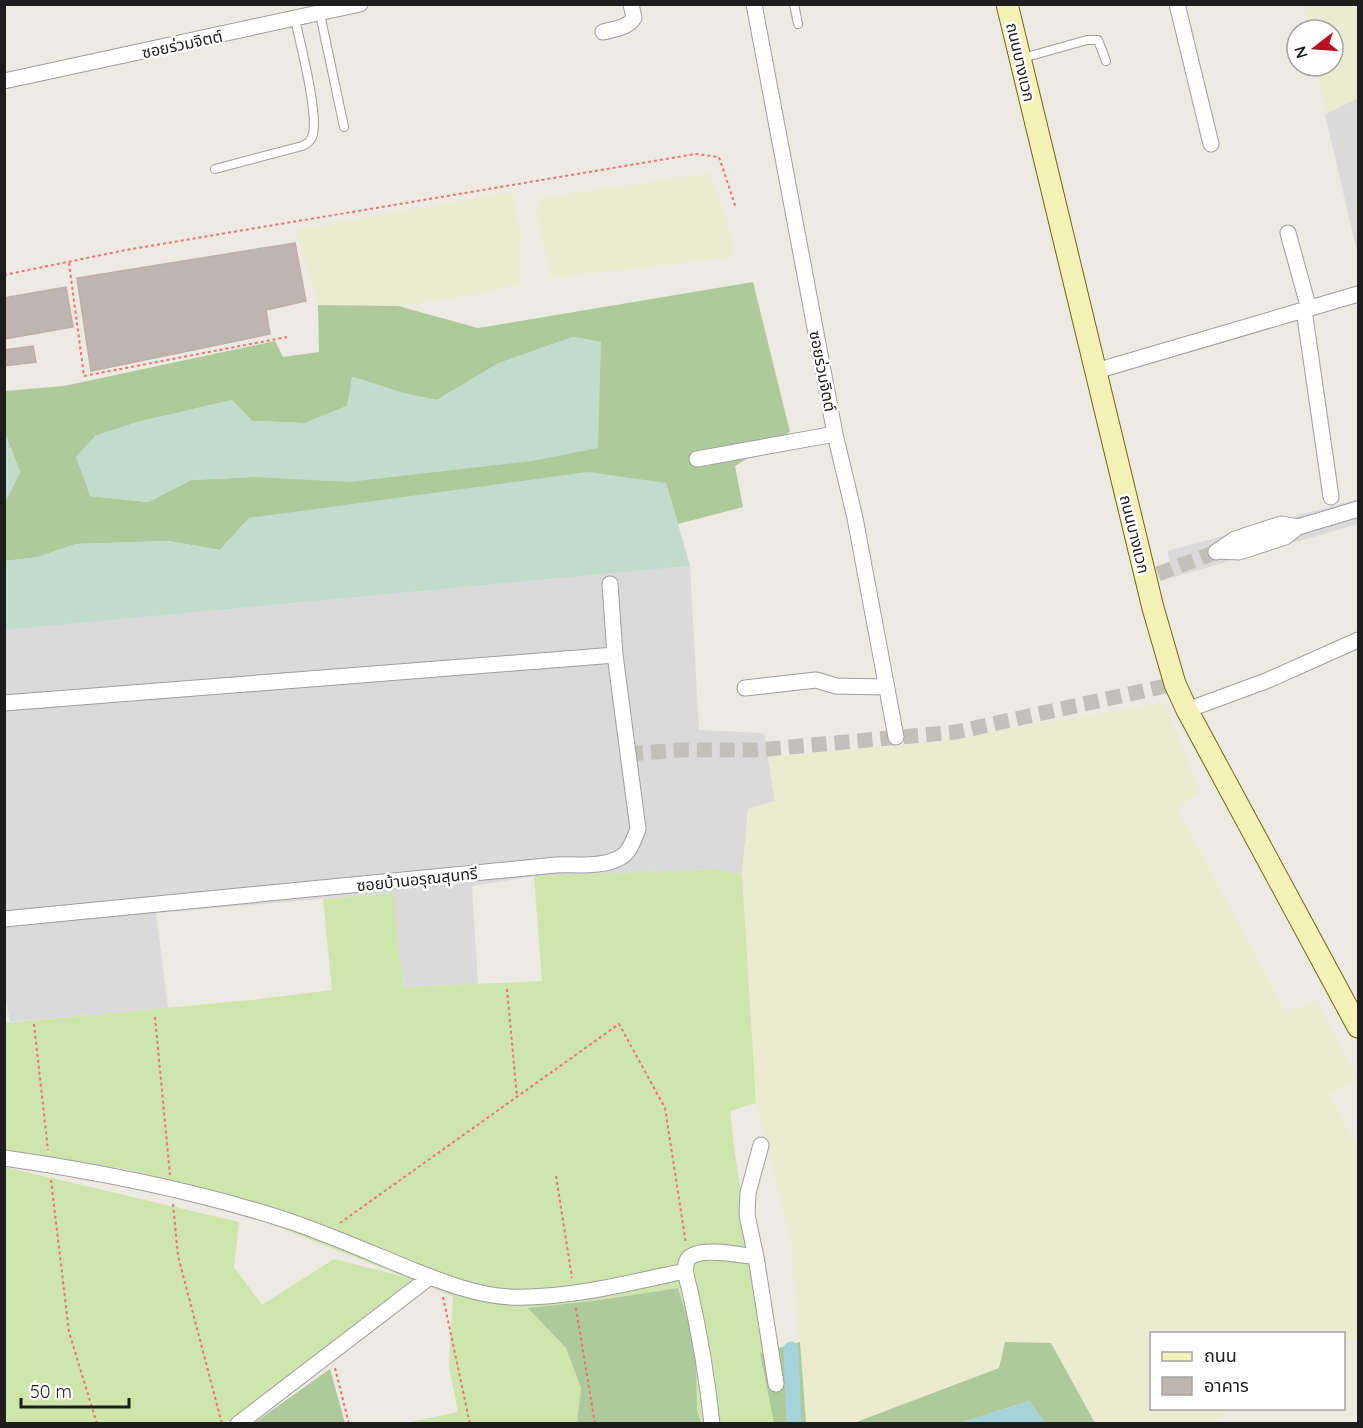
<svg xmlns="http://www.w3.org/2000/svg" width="1363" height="1428" font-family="Quicksand,'Noto Sans Thai',sans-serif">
  <rect width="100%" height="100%" fill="#ede9e3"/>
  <path fill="#dbdada" d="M1358 98V256L1325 114Z
    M1358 499V524L1174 577 1167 551Z
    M690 566 699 730 764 733 775 802 748 809 742 875 717 869 535 876 472 886 478 984 403 987 392 893 156 913 168 1008 10 1022 4 989V630Z"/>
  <path fill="#ebebcf" d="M1304 5H1358V98L1325 114 1316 66H1333V30H1309Z
    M711 173 733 239V257L552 278 536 212 540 198Z
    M512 192 521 237V284L484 293 398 306 318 305 296 230Z
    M1164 703 1201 791 1177 808 1286 1013 1316 1000 1358 1079 1329 1094 1358 1149V1335L1344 1344V1334H1152V1408L1236 1409 1211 1423H1095L1051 1343 1005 1342 999 1368 851 1423H806L791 1241 756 1103 742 875 748 809 775 801 768 757 924 743Z"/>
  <path fill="#cee5ac" d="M717 869 742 875 756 1103 730 1111 735 1154 776 1423H701L697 1409 696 1346 678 1288 600 1300 529 1308 566 1348 581 1388 577 1423H406L458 1412 449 1367 453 1296 412 1280 227 1423 5 1424V1167L239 1222 234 1267 262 1305 334 1259 405 1277 136 1171 5 1150V1023L251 1000 332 990 323 899 393 893 403 987 542 981 534 876Z"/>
  <path fill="#aeca9a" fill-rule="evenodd" d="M753 282 790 432 735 466 743 507 678 524 666 483 249 518 220 550 168 541 76 544 38 557 5 561 4 503 20 472 6 436H5V391L64 386 275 341 283 357 319 352 318 305 398 306 478 328ZM573 337 601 342 252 477 191 480 148 502 90 496 95 436 138 422 232 400 252 421 305 423 347 406 353 377 406 394 437 400 499 363Z
    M678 1288 696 1346 697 1409 701 1423H577L581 1388 566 1348 528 1308 600 1300Z
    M800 1342 806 1423H774L760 1353Z
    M1005 1342 1051 1343 1095 1423H1045L1029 1401 960 1423 851 1424 999 1368Z
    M330 1369 345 1423H254Z"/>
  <path fill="#c1dbcc" d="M573 337 601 342 598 448 532 461 349 482 252 477 192 480 148 502 90 496 76 457 95 436 138 422 232 400 252 421 305 423 347 406 352 377 406 394 437 400 499 363Z
    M4 436H6L20 472 5 503Z
    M588 472 666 483 690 566 5 630V561L38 557 76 544 168 541 220 550 249 518Z"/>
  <path fill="#a6d3d9" d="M1029 1401 1045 1423H960Z"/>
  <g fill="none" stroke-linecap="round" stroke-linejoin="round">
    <path stroke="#a6d3d9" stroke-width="15" d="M791 1349 794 1424"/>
  </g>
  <path fill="#beb4b0" stroke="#beaea7" stroke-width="1.5" d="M295 243 306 301 266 310 270 334 91 371 77 278Z
    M66 287 73 327 4 339V298Z
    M33 346 36 362 4 366V350Z"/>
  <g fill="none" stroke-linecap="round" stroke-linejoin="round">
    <path stroke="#c3c0bb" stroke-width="15" stroke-dasharray="15 8" stroke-linecap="butt" d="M1158 574 1216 552
      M628 754 680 750H757L956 732 1175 684"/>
    <g stroke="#9e9e9e" stroke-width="10">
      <path id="service" d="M794 4 798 24
        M320 14 344 127
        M1023 58 1087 40H1098L1106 61
        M215 169 302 146C307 144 310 142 312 137 320 118 300 43 295 19"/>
    </g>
    <g stroke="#9e9e9e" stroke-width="17">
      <path id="minor" d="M754 4 835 434 855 518 896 737
        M1177 4 1211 144
        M603 32C614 29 628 28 634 18L631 4
        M4 81 360 4
        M1288 233 1309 309
        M1304 310 1331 497
        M1096 371 1358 294
        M697 459 835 434
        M1219 551 1239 552 1285 537 1298 527 1358 509
        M1216 552 1235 539 1281 524 1298 527
        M745 688 816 680 836 686 885 687
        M4 703 615 655
        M1187 710 1266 681 1358 640
        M4 919 556 865C576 864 603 868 621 857 630 852 634 839 638 829L615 655 610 584
        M4 1158C102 1172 198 1191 292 1222 332 1236 371 1253 410 1269 443 1282 475 1295 510 1297 569 1299 628 1283 685 1271
        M756 1257 747 1215 748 1193 761 1145
        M238 1424 430 1277
        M712 1424C707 1377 700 1336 690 1291 688 1282 682 1268 688 1259 699 1246 740 1255 756 1257L776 1384"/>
    </g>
    <g stroke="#6c6d0b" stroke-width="23">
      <path id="secondary" d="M1007 4 1153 608 1175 684 1187 710 1358 1027"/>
    </g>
    <path stroke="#f17171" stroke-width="2" stroke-dasharray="3 3" stroke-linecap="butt" d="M69 263 84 376 287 337
      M4 275 126 250 696 154 719 157 736 208
      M507 989 517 1097
      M155 1017 170 1175
      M34 1024 48 1150
      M556 1176 572 1278
      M51 1180 69 1332 97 1424
      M173 1204 178 1256 222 1424
      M340 1223 619 1024 665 1108 686 1244
      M443 1297 470 1424
      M576 1308 595 1424
      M335 1368 349 1424"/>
    <use href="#service" stroke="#fff" stroke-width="8"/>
    <use href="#minor" stroke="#fff" stroke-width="15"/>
    <use href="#secondary" stroke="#f5f2b9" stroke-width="21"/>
  </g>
  <g text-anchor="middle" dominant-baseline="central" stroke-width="5" stroke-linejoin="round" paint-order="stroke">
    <g font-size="16" fill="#1d1d1d" stroke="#fff">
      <text transform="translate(182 44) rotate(-12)">ซอยร่วมจิตต์</text>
      <text transform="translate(1021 62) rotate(77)">ถนนบางแวก</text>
      <text transform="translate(823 371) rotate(79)">ซอยร่วมจิตต์</text>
      <text transform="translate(1135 534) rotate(76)">ถนนบางแวก</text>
      <text transform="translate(417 879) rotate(-6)">ซอยบ้านอรุณสุนทรี</text>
    </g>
  </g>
  <rect width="1363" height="1428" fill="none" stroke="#1d1d1d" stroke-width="12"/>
  <rect x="1150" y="1332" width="195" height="78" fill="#ffffff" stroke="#a5a5a5" stroke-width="1.5"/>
  <rect x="1162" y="1352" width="30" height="9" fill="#f5f2b9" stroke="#a5a5a5" stroke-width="1.5"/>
  <text x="1204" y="1362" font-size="18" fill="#1d1d1d">ถนน</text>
  <rect x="1162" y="1377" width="30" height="18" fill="#beb4b0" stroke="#a5a5a5" stroke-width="1.5"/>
  <text x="1204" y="1392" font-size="18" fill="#1d1d1d">อาคาร</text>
  <g transform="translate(1315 48) rotate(253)"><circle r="28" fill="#ffffff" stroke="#a5a5a5" stroke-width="1.5"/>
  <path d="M0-4.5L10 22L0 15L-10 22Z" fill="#be0c1f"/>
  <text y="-9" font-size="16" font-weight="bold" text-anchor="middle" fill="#1d1d1d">N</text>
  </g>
  <path d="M21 1398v9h108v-9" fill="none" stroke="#1d1d1d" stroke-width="3"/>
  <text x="30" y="1398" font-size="18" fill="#1d1d1d" stroke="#ffffff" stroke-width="4.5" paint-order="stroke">50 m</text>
</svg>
